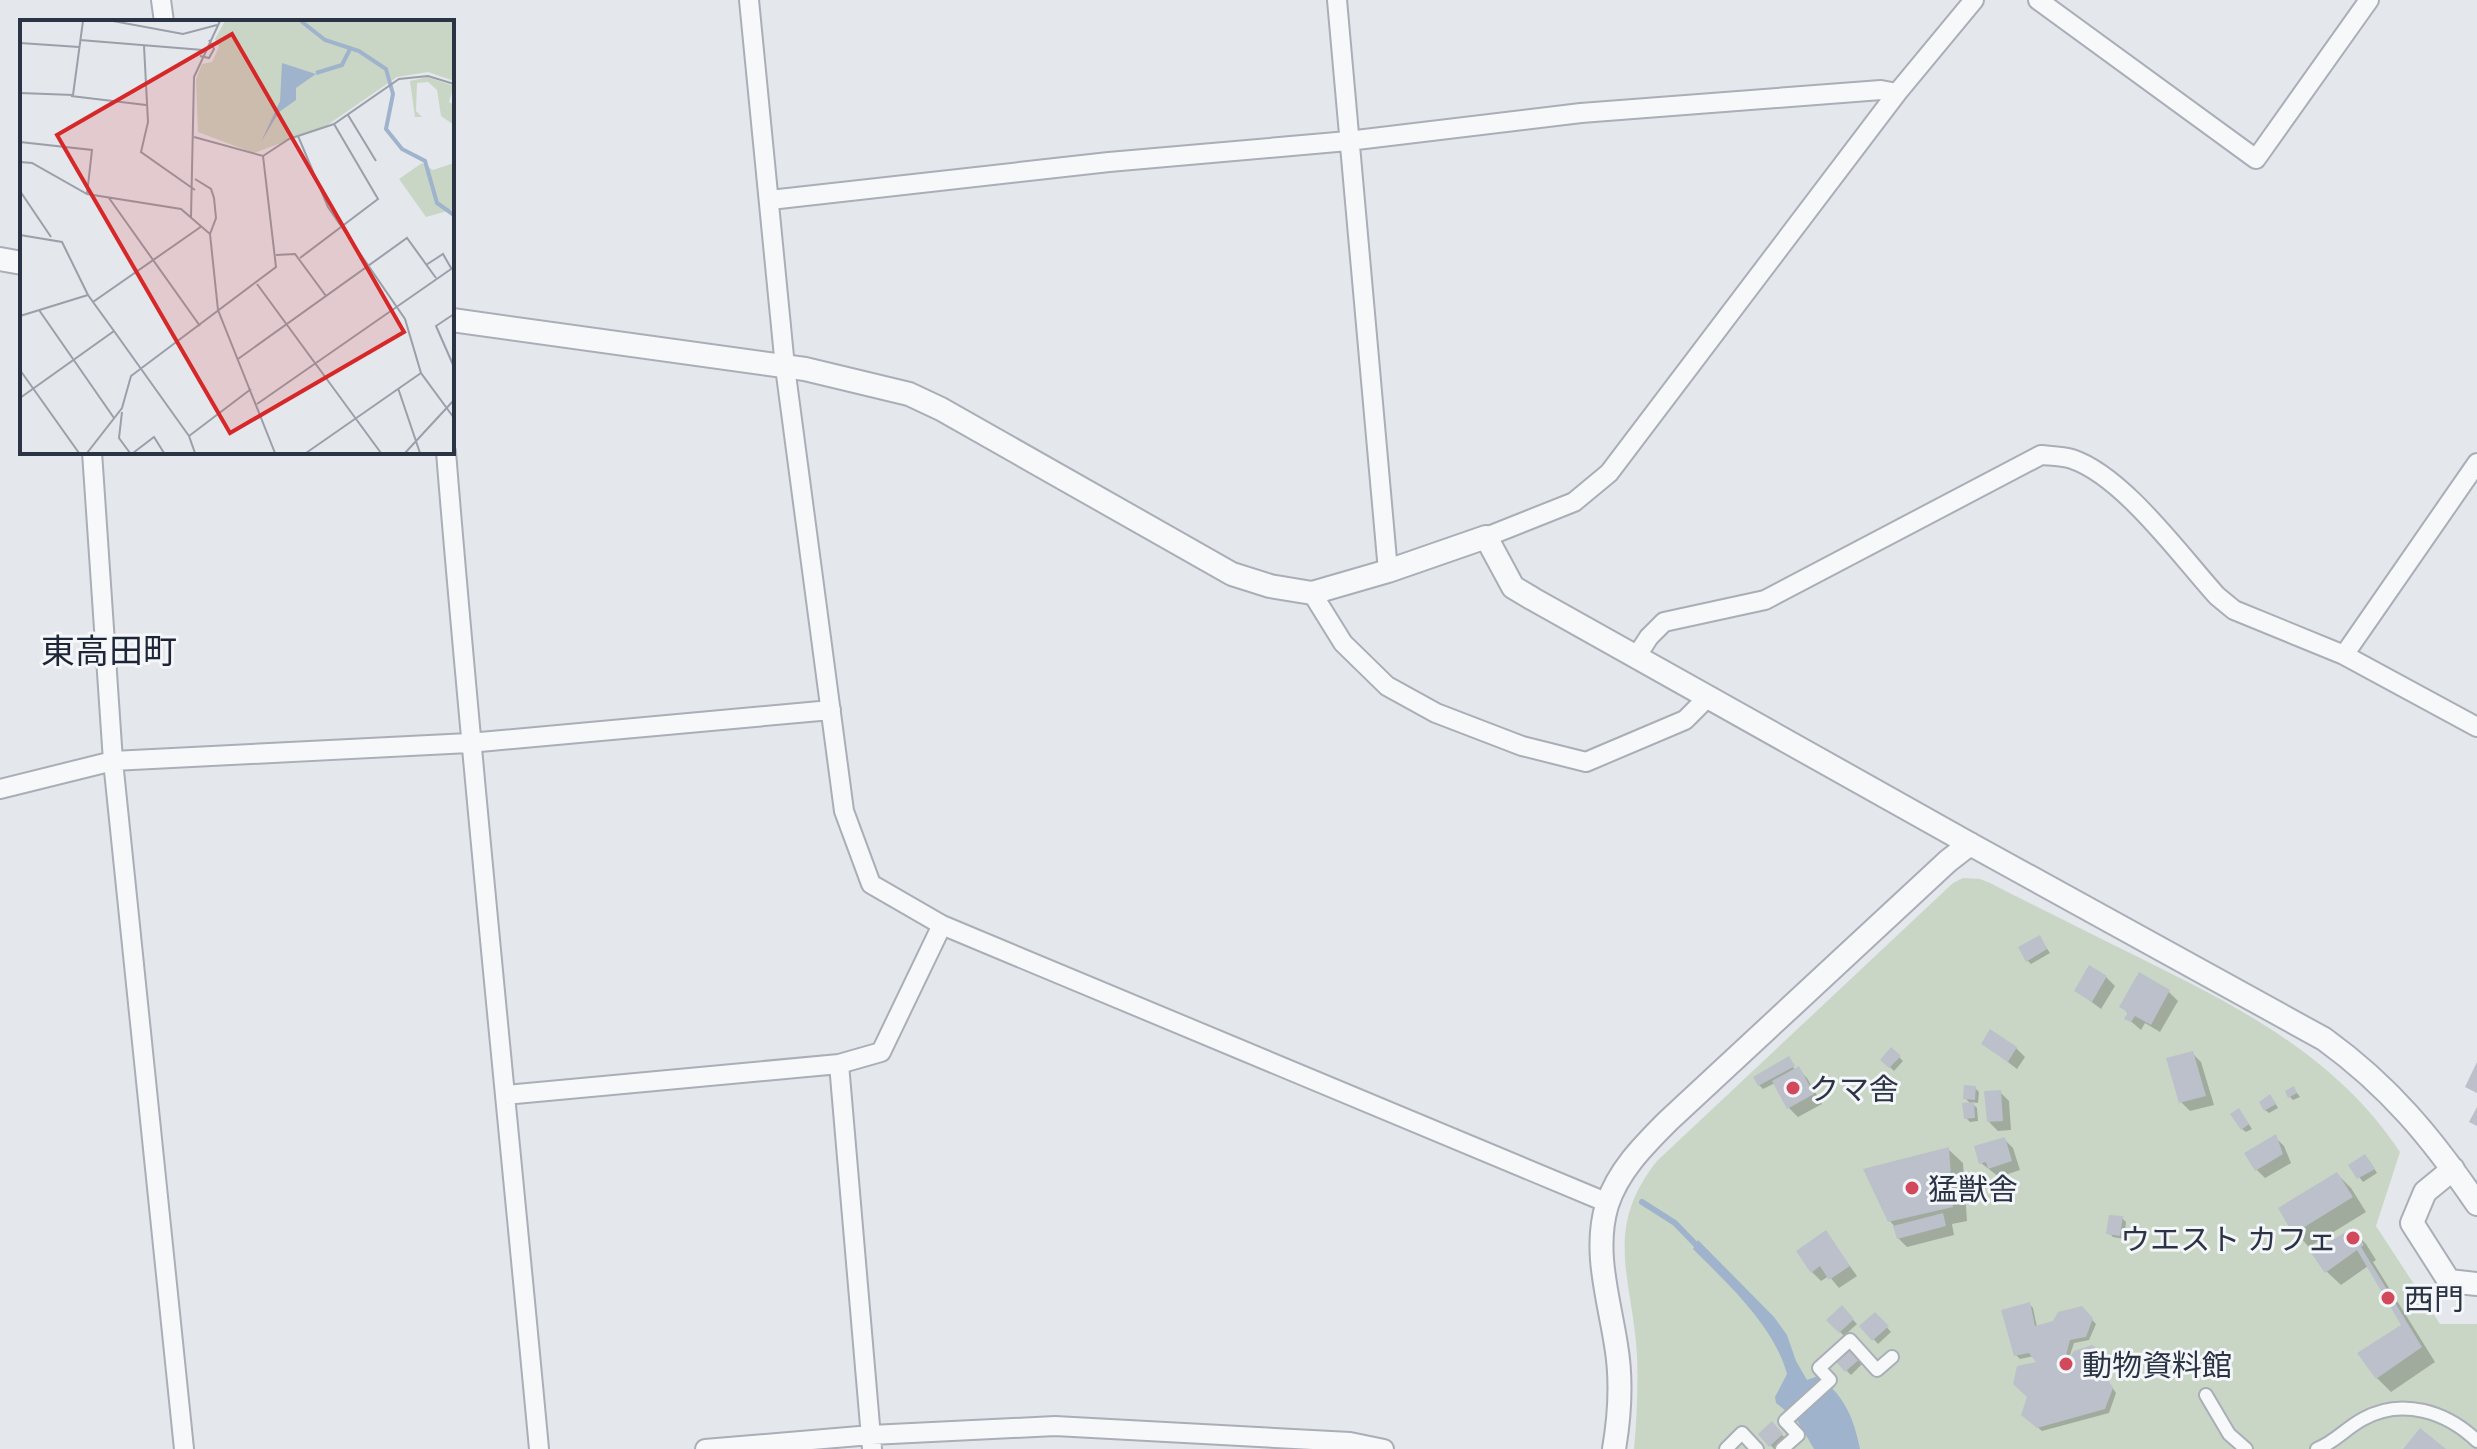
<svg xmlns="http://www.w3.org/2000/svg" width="2477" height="1449" font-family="'Exo 2','Noto Sans JP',sans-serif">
  <rect width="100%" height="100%" fill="#e4e7ec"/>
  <path fill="#c9d6c5" d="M1963 878 1980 879 1990 883C2037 907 2085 931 2132 954 2235 1005 2335 1054 2400 1152L2376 1226 2440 1324H2477V1449H1634C1637 1418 1638 1387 1637 1356 1633 1279 1602 1230 1657 1161L1953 883Z"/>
  <path fill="#9fb4cc" d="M1698 1240 1774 1317 1787 1335 1796 1361 1807 1380 1818 1376C1844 1395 1854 1418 1860 1449H1814L1797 1420 1776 1403 1775 1397 1787 1374C1774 1326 1728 1284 1693 1249Z"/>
  <path fill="#0003" d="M2039 937 2050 953 2031 964 2027 960Z
    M2106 977 2115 986 2101 1009 2077 991Z
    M2169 992 2178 1001 2160 1032 2145 1023 2141 1030 2127 1018 2129 1014 2121 1006Z
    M1983 1043 2016 1048 2025 1057 2017 1069Z
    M1892 1050 1903 1061 1894 1071 1883 1060Z
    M2192 1053 2201 1062 2214 1105 2190 1111 2181 1102Z
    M1790 1061 1798 1076V1069L1807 1078 1822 1104 1798 1117 1789 1108 1775 1083 1763 1089 1759 1085Z
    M1975 1088 1979 1092 1978 1103 1971 1102 1977 1108 1978 1121 1970 1122 1966 1118 1971 1104 1965 1098Z
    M2294 1089 2300 1097 2293 1100 2289 1096Z
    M2000 1092 2009 1101 2011 1130 1998 1131 1989 1122Z
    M2274 1101 2278 1108 2269 1113 2265 1110Z
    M2242 1114 2252 1129 2246 1132 2242 1129Z
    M2275 1137 2284 1146 2291 1163 2265 1178 2256 1169Z
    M2004 1139 2013 1148 2020 1170 1999 1177 1981 1163Z
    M1948 1149 1963 1163 1967 1221 1952 1224 1954 1235 1907 1247 1898 1238 1895 1227 1890 1221Z
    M2369 1160 2377 1173 2363 1182 2351 1166Z
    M2337 1174 2351 1188 2366 1212 2309 1247 2295 1232Z
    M2122 1218 2126 1222 2124 1239 2113 1237 2109 1233Z
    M2352 1230 2366 1244 2376 1260 2373 1262 2435 1362 2391 1392 2377 1378 2404 1326 2368 1266 2341 1285 2326 1271Z
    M1826 1233 1857 1276 1839 1288 1829 1276 1821 1281 1812 1272Z
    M2029 1304 2033 1308 2037 1327 2055 1322 2081 1308 2096 1324 2089 1340 2074 1343 2068 1361 2108 1358 2112 1362 2106 1378 2116 1393 2109 1413 2042 1431 2028 1419 2039 1363 2034 1356 2020 1359 2016 1355Z
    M1842 1308 1857 1324 1844 1336 1829 1320Z
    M1875 1314 1891 1332 1878 1344 1862 1326Z
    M1850 1347 1864 1362 1851 1375 1836 1360Z
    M1772 1424 1786 1439 1774 1449 1761 1434Z"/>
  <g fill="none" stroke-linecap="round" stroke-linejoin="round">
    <path stroke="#9fb4cc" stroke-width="6" d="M1642 1202 1675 1223 1700 1249"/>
  </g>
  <path fill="#bbc0ca" d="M2040 935 2047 949 2026 962 2018 947Z
    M2089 965 2107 976 2092 1002 2074 991Z
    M2139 972 2170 990 2151 1025 2135 1016 2131 1022 2124 1019 2128 1012 2119 1007Z
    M1990 1029 2017 1047 2008 1062 1981 1044Z
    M1891 1047 1901 1056 1889 1068 1880 1060Z
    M2193 1051 2206 1096 2179 1103 2166 1058Z
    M1789 1056 1795 1066 1758 1086 1753 1077Z
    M2477 1062V1093L2465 1087Z
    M1799 1066 1814 1094 1787 1109 1772 1081Z
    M1964 1085 1976 1086 1975 1100 1963 1099Z
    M2294 1086 2297 1093 2288 1098 2285 1091Z
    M2001 1090 2003 1121 1987 1122 1984 1091Z
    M2270 1094 2276 1104 2264 1111 2259 1102Z
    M1974 1102 1975 1118 1964 1119 1962 1103Z
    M2477 1107V1126L2469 1122Z
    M2239 1108 2249 1124 2241 1130 2230 1114Z
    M2276 1134 2283 1154 2255 1171 2244 1153Z
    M2005 1137 2012 1161 1988 1169 1986 1162 1979 1164 1974 1146Z
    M1949 1147 1953 1207 1888 1222 1863 1169Z
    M2365 1154 2375 1169 2357 1179 2348 1165Z
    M2337 1172 2353 1197 2293 1234 2278 1208Z
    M1943 1213 1946 1226 1897 1239 1893 1226Z
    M2109 1215 2123 1216 2120 1236 2106 1234Z
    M2352 1228 2364 1245 2361 1247 2422 1347 2376 1379 2357 1353 2401 1325 2357 1250 2325 1273 2311 1253Z
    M1826 1230 1850 1266 1829 1280 1820 1266 1811 1273 1796 1251Z
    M2030 1302 2035 1326 2053 1321 2058 1312 2082 1306 2093 1318 2086 1337 2070 1340 2065 1359 2068 1360 2074 1351 2092 1345 2109 1357 2103 1372 2113 1388 2105 1409 2037 1428 2021 1415 2027 1397 2013 1384 2017 1366 2036 1362 2029 1353 2014 1356 2001 1310Z
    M1842 1305 1854 1319 1839 1333 1826 1320Z
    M1875 1312 1889 1326 1872 1341 1859 1326Z
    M1850 1344 1862 1357 1845 1372 1834 1359Z
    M1772 1421 1783 1434 1769 1447 1758 1434Z
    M2420 1428 2446 1449H2403Z"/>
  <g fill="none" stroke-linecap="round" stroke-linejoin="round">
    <g stroke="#a9aeb7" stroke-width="16">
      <path id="pedestrian" d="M2206 1395 2229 1434 2246 1449
        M1726 1449 1742 1433 1757 1449
        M1782 1449 1798 1435 1785 1421 1830 1380 1819 1368 1850 1340 1877 1370 1892 1357
        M2317 1449C2335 1442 2346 1428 2363 1419 2402 1397 2447 1412 2477 1441"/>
    </g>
    <g stroke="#a9aeb7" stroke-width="22">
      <path id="minor" d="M161 0 164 22
        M749 0 785 367 844 811 871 884 942 925 1608 1203
        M1337 0 1388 571
        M2038 0 2256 159 2369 0
        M770 200 1109 162 1348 141 1581 113 1881 90 1897 93
        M92 452 113 761 184 1449
        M446 452C473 785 508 1117 539 1449
        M1486 537 1574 502 1609 473 1897 93 1974 0
        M1312 593 1343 643 1387 686 1436 713 1522 746 1586 762 1685 720 1708 697
        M2344 655 2477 463
        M1636 657 1649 637 1664 622 1765 600 2041 455C2051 456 2062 456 2072 459 2123 476 2180 555 2217 596L2234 610 2344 655 2477 727
        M0 789 113 761 469 743 831 710
        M839 1064 872 1449
        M506 1095 839 1064 881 1052 942 925
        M705 1449 871 1435 1055 1426 1350 1442 1384 1449"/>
    </g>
    <g stroke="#a9aeb7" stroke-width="26">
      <path id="tertiary" d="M0 259 22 263
        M452 320 805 369 909 394 941 409 1232 574 1270 586 1312 593 1388 571 1486 537 1513 587 1533 599 1970 844 2324 1039C2389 1086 2432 1138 2477 1204
        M2453 1169 2425 1192 2412 1223 2449 1281 2477 1284
        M1614 1449C1620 1414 1622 1380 1616 1345 1609 1299 1593 1251 1607 1205 1618 1171 1643 1146 1668 1121L1948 861 1970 844"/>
    </g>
    <use href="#pedestrian" stroke="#f7f8fa" stroke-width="12"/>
    <use href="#minor" stroke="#f7f8fa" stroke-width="18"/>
    <use href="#tertiary" stroke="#f7f8fa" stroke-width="22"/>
  </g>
  <g fill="#d1495b" stroke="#f4f6f9" stroke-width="3">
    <circle cx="1793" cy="1088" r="8"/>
    <circle cx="1912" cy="1188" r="8"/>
    <circle cx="2353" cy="1238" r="8"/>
    <circle cx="2388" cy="1298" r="8"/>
    <circle cx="2066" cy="1364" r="8"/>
  </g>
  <g text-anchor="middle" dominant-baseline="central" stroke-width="6" stroke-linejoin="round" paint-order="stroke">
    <g font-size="30" fill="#2b3445" stroke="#f4f6f9" text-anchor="start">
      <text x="1809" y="1088">クマ舎</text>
      <text x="1928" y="1188">猛獣舎</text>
      <text x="2337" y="1238" text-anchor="end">ウエスト カフェ</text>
      <text x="2404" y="1298">西門</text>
      <text x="2082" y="1364">動物資料館</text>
    </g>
    <g font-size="34" fill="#1d2536" stroke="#f4f6f9">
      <text x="109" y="649">東高田町</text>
    </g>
  </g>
  <g transform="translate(20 20)">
    <rect width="434" height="434" fill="#e4e7ec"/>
    <path d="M205 1H434V61L408 52 377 57 306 106 234 133 178 112 176 59 182 44 192 42 199 27 195 19ZM407 57 434 66 429 82 434 85V105L421 96 417 70 408 62 397 63 396 91 402 97H395L390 61ZM402 143 413 150 434 143V189L406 197 379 159Z" fill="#c9d6c5"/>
    <path d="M262 43 296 54 276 68V80L259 92 241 122 260 81Z" fill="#9fb4cc"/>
    <path fill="none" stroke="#9fb4cc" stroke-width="4" d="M281 1 305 20 339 31 366 49 373 74 366 109 382 129 405 141 417 183 434 195M296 53 322 45 330 29"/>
    <path fill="none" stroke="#9a9fa9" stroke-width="2" d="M93 1 163 14 197 5M60 20 183 30M0 23 59 27M124 26 128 102 121 132 175 170M180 36 189 38 194 29 189 20M0 73 53 75 63 1M51 76 126 85M328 95 356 141M278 116 308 187 385 299 401 353 434 398M174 117 243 136 269 119 314 104 379 59 408 56 434 64M0 122 72 130 67 174M0 142 12 143 67 174 161 189 190 214 198 290 255 433M175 159 191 169 194 178 196 198 190 214M0 171 31 217M89 178 180 306M171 197 174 57 200 1M0 215 42 222 68 275M256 235 275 234 306 276M280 238 358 179 314 104M406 245 423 234 431 248M237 264 361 433M19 290 94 398M434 294 416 306 434 347M0 296 68 275 73 282M94 311 169 416M218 339 387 218 416 258M0 350 59 433M378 368 400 433M0 378 94 311 73 282 182 206M237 384 434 247M102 392 99 418 110 433M67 433 102 388 111 356 256 247 243 136M113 433 134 417 144 433M175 433 169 416 231 369M286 433 401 353M385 433 434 380"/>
    <path fill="#d62828" fill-opacity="0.15" stroke="#d62828" stroke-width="4" d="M212 14 384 312 210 413 37 115Z"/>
    <rect width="434" height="434" fill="none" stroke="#2b3445" stroke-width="4"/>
  </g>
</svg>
